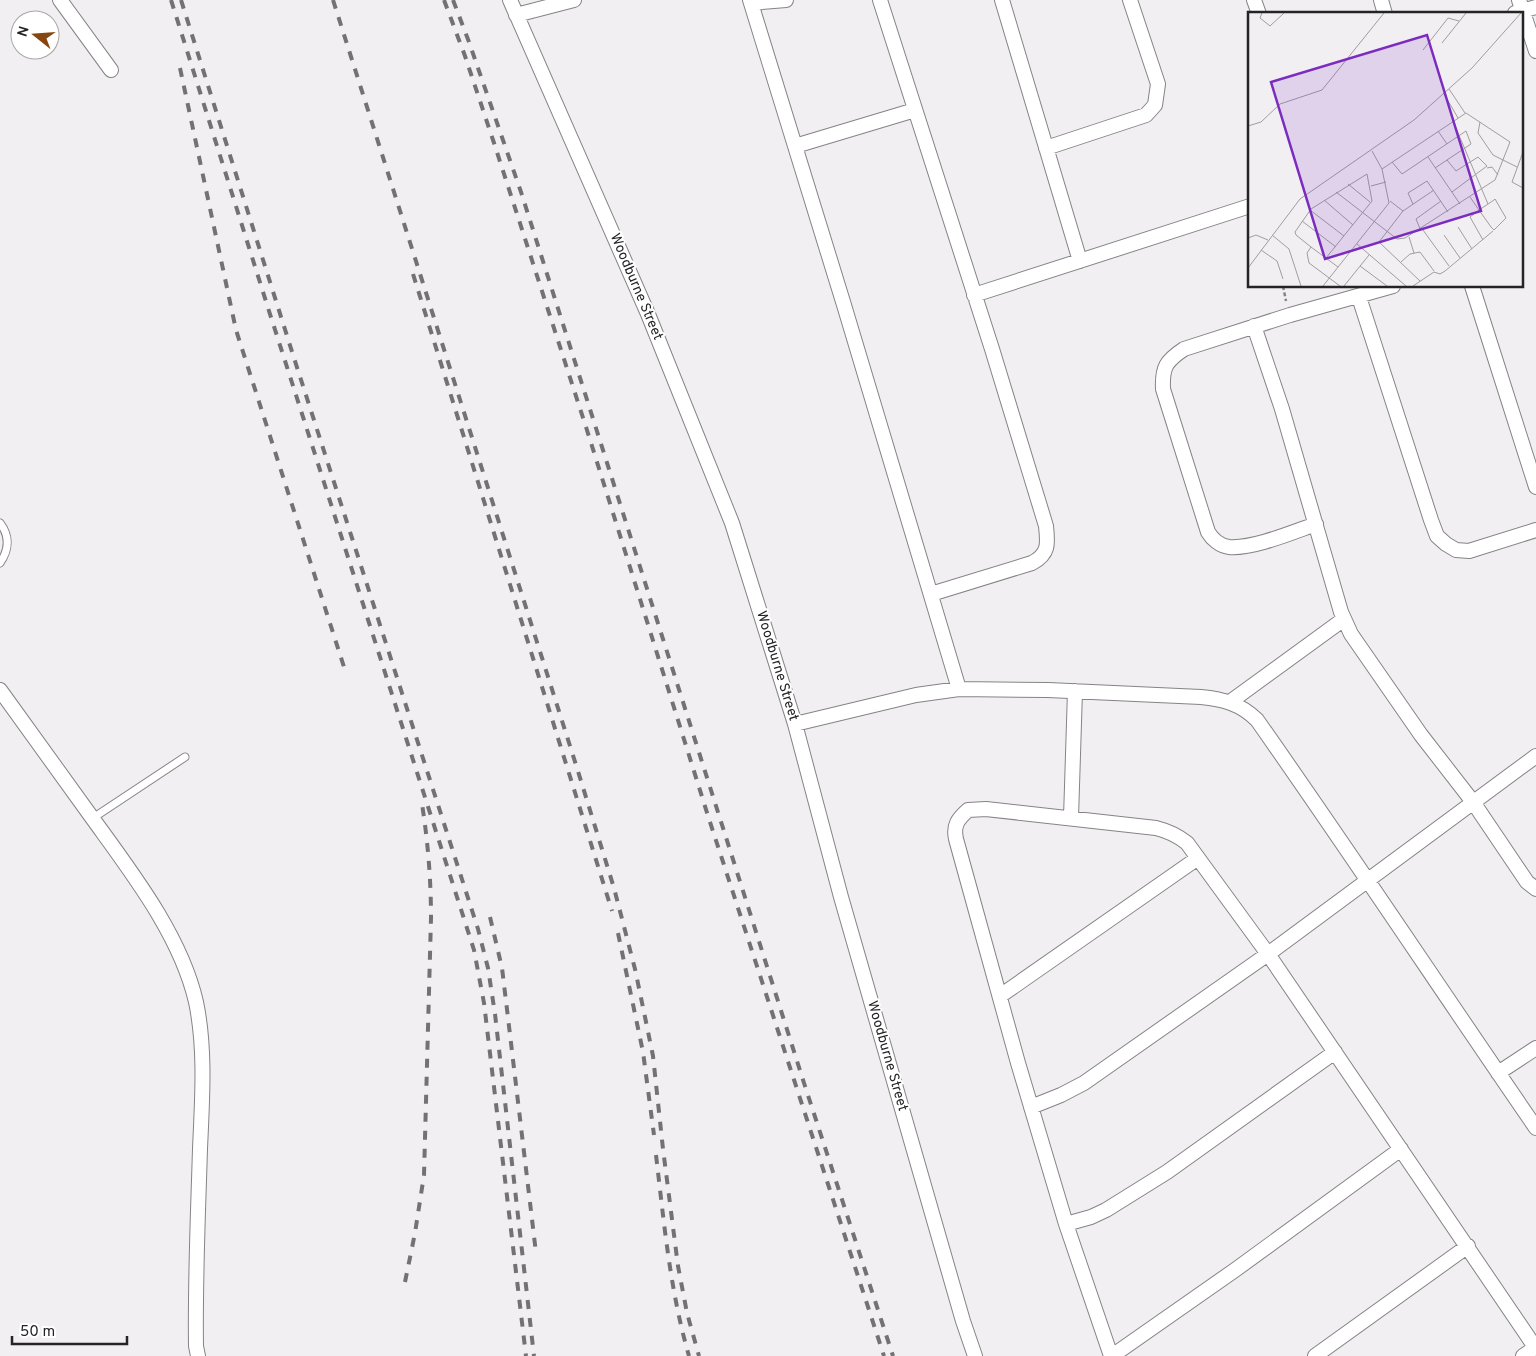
<svg xmlns="http://www.w3.org/2000/svg" width="1536" height="1356" font-family="Overpass,sans-serif">
  <rect width="100%" height="100%" fill="#f2eff3"/>
  <g fill="none" stroke-linecap="round" stroke-linejoin="round">
    <g stroke="#868387" stroke-width="9">
      <path id="service" d="M0 523C10 536 9 550 0 563
        M93 818 185 757"/>
    </g>
    <g stroke="#868387" stroke-width="16">
      <path id="minor" d="M60 0 111 70
        M510 0 648 314 732 523 795 724 841 897 963 1321 975 1356
        M750 0 844 305 959 689
        M880 0 992 349 1046 526C1048 544 1049 554 1032 563L931 594
        M1002 0 1080 261
        M1254 0 1259 14
        M1381 0 1385 14
        M1519 0 1536 51
        M751 3 786 0
        M1515 13 1536 7
        M516 15 574 0
        M795 146 915 110
        M1046 148 1146 115 1155 105 1158 84 1130 0
        M1472 286 1536 487
        M974 295 1250 206
        M1359 297 1431 520 1437 536 1446 544 1456 550 1469 551 1536 530
        M1254 326 1282 409 1341 612 1351 634 1421 735 1473 802 1527 882 1536 889
        M1316 524C1293 532 1253 549 1229 547 1220 546 1212 539 1208 532L1163 389C1162 367 1166 361 1184 349L1290 315 1393 286
        M0 690C31 733 62 776 93 819 132 873 181 936 196 1002 206 1050 202 1101 200 1149 198 1215 195 1280 196 1346L198 1356
        M1230 702 1344 619
        M795 724 916 695 959 689 1048 690 1201 697C1223 699 1241 704 1257 720 1352 855 1443 993 1536 1128
        M1071 818 1075 691
        M1000 996 1198 858
        M1498 1073 1536 1048
        M1031 1107 1061 1095 1084 1083 1268 954 1536 756
        M1066 1224 1091 1217 1106 1210 1167 1172 1335 1052
        M1111 1356 1066 1224 1018 1063 956 839C953 825 958 819 968 810L986 809 1156 828C1168 831 1177 835 1187 843L1268 954 1535 1347
        M1112 1356 1235 1270 1401 1149
        M1315 1356 1468 1246
        M1523 1356 1536 1347"/>
    </g>
    <path stroke="#858386" stroke-width="2.5" stroke-dasharray="4 2.5" stroke-linecap="butt" d="M1283 286 1286 301"/>
    <use href="#service" stroke="#fff" stroke-width="7"/>
    <use href="#minor" stroke="#fff" stroke-width="14"/>
    <path stroke="#737174" stroke-width="4" stroke-dasharray="9 9" stroke-linecap="butt" d="M171 0 269 311 474 950 484 1003 526 1356
      M181 0 294 358 478 929 488 968 495 1014 534 1356
      M333 0 577 768 614 888 635 969 645 1017 653 1056 663 1149 678 1266 687 1313 699 1356
      M444 0 465 56 494 143 586 427 709 819 884 1356
      M453 0 469 42 521 192 804 1083 893 1356
      M180 68 236 330 344 667
      M413 274 612 911
      M490 917 502 968 506 1001 536 1253
      M618 933 643 1052 654 1135
      M656 1155C664 1222 670 1291 689 1356
      M405 1282 415 1233 424 1175 431 918C431 880 428 842 422 804"/>
  </g>
  <g text-anchor="middle" dominant-baseline="central" stroke-width="4" stroke-linejoin="round" paint-order="stroke">
    <g font-size="14" fill="#242325" stroke="#fff">
      <text transform="translate(636 287) rotate(67)">Woodburne Street</text>
      <text transform="translate(777 666) rotate(73)">Woodburne Street</text>
      <text transform="translate(887 1056) rotate(74)">Woodburne Street</text>
    </g>
  </g>
  <g transform="translate(1248 12)">
    <rect width="275" height="275" fill="#f2eff3"/>
    <path fill="none" stroke="#a09da1" stroke-width="1" d="M14 1 12 6 22 14 36 1M194 31 218 1M175 38 200 6 211 9M201 77 217 101M196 82 210 106M205 109 240 192M232 110 230 121 245 143 269 155M0 114 13 110 32 92 74 78 136 1M190 119 199 132M275 140 264 170 275 176M180 145 212 192M199 148 208 159 230 145 239 154 204 180M144 150 154 162 218 119 223 132 187 156M239 156 244 155 250 163M100 172 122 190M123 174 138 170M88 180 149 227 157 226 247 168 262 130 218 101 134 157M222 185 231 198 243 215 246 218 258 206 247 187 246 188 231 198 222 205 235 228M76 188 105 213M142 189 155 199M165 192 160 181 179 169 200 200M62 198 96 224M54 209 88 235M210 215 224 237M175 218 201 254M173 219 168 207 193 189M24 223 41 237 53 274M196 223 212 246M161 225 166 241M0 226 8 223 20 228M109 232 158 274M63 235 59 241 61 251 92 274M13 238 29 249 35 267M78 246 124 189 119 162 63 197 47 220 48 223 63 235 90 255M153 250 162 242 172 240 186 259M112 254 139 274M0 256 52 187 166 108 224 56 273 1M172 269 131 230 155 199 186 178M75 274 141 191 134 157 124 139M96 274 121 243M165 274 186 260 192 262 197 259 245 219"/>
    <path fill="#7b2cbf" fill-opacity="0.15" stroke="#7b2cbf" stroke-width="2.5" d="M179 23 233 199 77 247 23 70Z"/>
    <rect width="275" height="275" fill="none" stroke="#242325" stroke-width="2.5"/>
  </g>
  <g transform="translate(35 35) rotate(287)"><circle r="24" fill="#ffffff" stroke="#a7a7a8"/>
  <path d="M0-4L9 19L0 12L-9 19Z" fill="#86460e"/>
  <text y="-8" font-size="14" font-weight="bold" text-anchor="middle" fill="#242325">N</text>
  </g>
  <path d="M12 1336v8h115v-8" fill="none" stroke="#242325" stroke-width="2.5"/>
  <text x="20" y="1336" font-size="15" fill="#242325" stroke="#ffffff" stroke-width="4" paint-order="stroke">50 m</text>
</svg>
